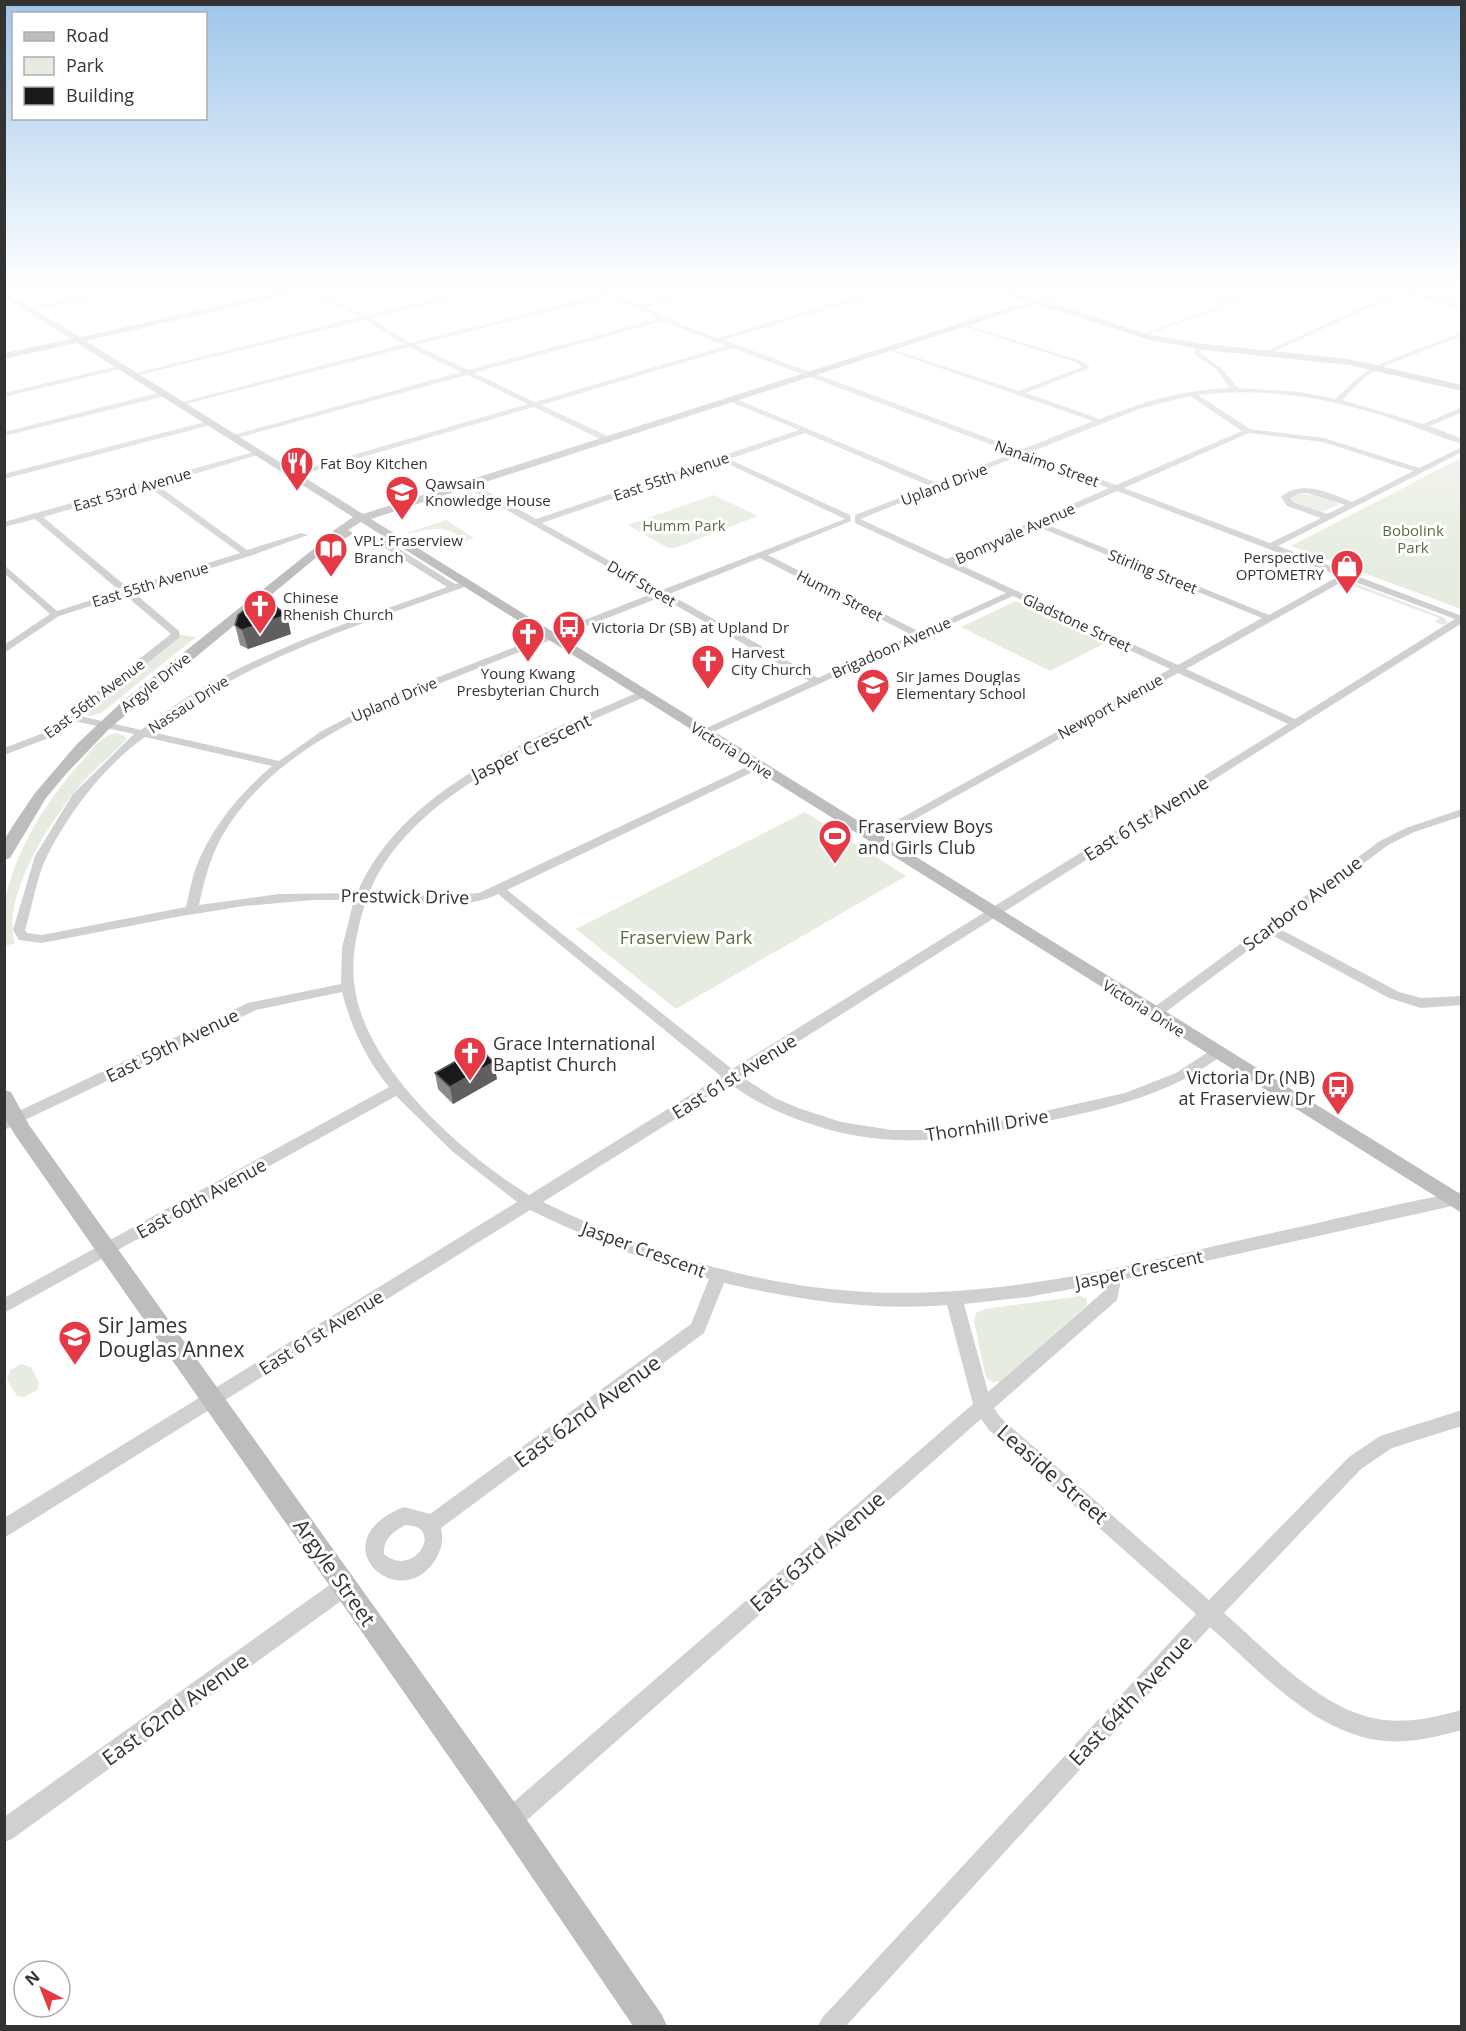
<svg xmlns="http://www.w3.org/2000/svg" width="1466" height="2031" font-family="'Open Sans',sans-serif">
  <rect width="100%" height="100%" fill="#fff"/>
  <path fill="#e6ecdf" d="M1409 290H1461V305L1408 291Z
    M1461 458V609L1291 546Z
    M1298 493 1315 495 1340 504 1322 512 1291 501 1289 498Z
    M714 495 758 516 675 548H668L629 526 630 524Z
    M446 520 474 538 433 551 457 540V535C441 523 421 532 404 534Z
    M1343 581 1354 583 1445 618 1448 623 1443 625 1435 622 1439 618 1351 585 1347 587 1340 584Z
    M1016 601 1105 643 1050 671 961 627Z
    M181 635 196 637 101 713 91 716 85 714 88 709Z
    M116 733 125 736 126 740C112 755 96 767 83 782 53 816 0 897 15 943L5 946C5 931 2 913 5 899 17 847 48 798 84 759 93 748 101 736 116 733Z
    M805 812 906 876 676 1009 576 929Z
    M1080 1296 1087 1299V1305L1001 1381 992 1382 986 1378 974 1321 976 1313 985 1309Z
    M21 1364 31 1367 39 1383 37 1390 24 1397 17 1396 7 1379 10 1370Z"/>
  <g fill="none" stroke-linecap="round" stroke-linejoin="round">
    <path fill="#d0d0d0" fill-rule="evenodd" d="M108 290H122L30 311 27 309Z
      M306 290H315L366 316 471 290H483L371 318 411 343 604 294 598 290C615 290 630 305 643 304 661 304 682 290 704 290L647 307 665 318 717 338 865 294 867 297 724 340 1021 450 1093 421 888 350V348L1019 391 1082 367 1075 362 963 326V324L1079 360 1089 366V368L1026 393 1100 419C1142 402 1184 389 1230 388L1216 369 1195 355V346L1198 344 1201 346 1200 353 1220 367 1238 388 1301 392 1335 399 1360 376 1375 366 1462 332V336L1379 368 1364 378 1342 400 1423 424 1462 407V412L1430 426 1462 439V444C1435 436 1410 424 1384 416 1325 397 1260 387 1198 395L1250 429 1324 438 1419 468 1462 447V452L1278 546 1462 616V623L742 1077 775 1098 798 1108 841 1122 892 1130H944L1005 1120 1125 1093 1176 1073 1211 1050H1221L1223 1053 1221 1056C1170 1094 1114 1107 1053 1120 960 1139 892 1154 799 1120 775 1111 751 1100 731 1084L543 1202C665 1262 798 1299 936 1292 1057 1287 1176 1254 1295 1228 1350 1216 1406 1201 1462 1192L1461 1204 1121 1280 1117 1300 994 1408 1001 1418 1209 1600 1349 1457 1380 1436 1462 1410V1426L1392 1448 1361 1469 1224 1613C1268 1651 1323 1713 1384 1720 1410 1723 1436 1717 1462 1710V1730C1436 1737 1411 1743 1385 1741 1314 1734 1260 1671 1210 1627L846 2026H818L822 2018 1196 1614 989 1430 981 1419 518 1828 510 1831 502 1828 499 1820 502 1812 973 1404 947 1305C872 1311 797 1300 724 1283L704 1333 441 1528C444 1541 441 1551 434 1562 397 1615 318 1541 404 1507L430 1514 691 1324 709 1279C647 1262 588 1238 530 1210L4 1538V1518L517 1202 453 1152 396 1096 4 1313V1298L389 1087C366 1059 351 1027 342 992L256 1010 4 1130V1118L248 1003 341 984 342 948 354 900H313L244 906 176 917 42 943 19 940 13 930 35 856 73 794 134 734 74 721 54 736 4 755V748L46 732 171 634 125 595 59 616 4 653V645L50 614 4 573V565L57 611 120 591 35 519 4 527V522L257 451 264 453 157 485 247 550 301 533 308 535 250 556 133 592 179 631 180 637 80 716 141 730C156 719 171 708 186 698 266 648 359 619 447 587L374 541V537H380L455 584 470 581V585C378 618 275 650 193 703 179 712 165 722 152 732L279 761 320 732 387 697 654 593 466 487V483H472L536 519 799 430 731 402 730 400 734 398 937 483 1014 453 732 348 541 405 612 438V442H606L534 407 294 477H291V473L528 404 467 375 237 438 230 436 461 372 409 347 182 405 178 403 404 344 365 320 135 376 132 374 360 317ZM610 296 657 319 468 370 416 345ZM663 321 726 346 535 402 474 373ZM1190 396 1242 431 1116 485 1028 453 1139 409ZM805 433 930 486 855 515V523L1006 593 920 632 768 555 851 521 850 515 729 459ZM1249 433 1323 442 1413 471 1352 502C1330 493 1301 479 1281 497L1287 506 1321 518 1270 543 1124 488ZM1021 455 1109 488 947 559 860 519ZM722 461 845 519 662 590 542 523ZM149 487 240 553 128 588 43 517ZM1117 491 1339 576 1269 615 1043 523ZM1308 493 1345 505 1327 514 1293 502 1290 498 1300 493ZM1036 526 1262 618 1178 665 954 562ZM760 558 912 635 818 678 669 594ZM1347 579 1455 619 1295 719 1186 669ZM1013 596 1170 669 869 836 867 838 869 840H877L1178 673 1288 724 732 1069 507 890 761 768V764H753L479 893 440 896 369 893C411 790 552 738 647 696V692H639C540 735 403 785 357 893L279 894 199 905C204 881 210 858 222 836 276 744 385 705 479 668 539 644 600 621 661 597L809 681 700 731 699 733 704 736ZM145 737 272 766C239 794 210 829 195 870 191 882 189 895 186 907L42 935 27 933 25 930C32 907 37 875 48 854 71 810 104 766 145 737ZM498 894 721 1076 529 1195C461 1153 362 1065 354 982 351 955 358 926 366 901 406 903 462 912 498 894ZM1104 1283 1103 1292 988 1392 964 1304 1028 1297ZM405 1525C411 1526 419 1526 422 1531 433 1546 407 1574 384 1554 383 1539 393 1532 405 1525Z
      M1190 290C1205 290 1218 298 1233 299 1244 300 1257 290 1270 290L1141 337V335L1229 302Z
      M1393 290H1407L1462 305V309L1402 293 1268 354 1263 353 1395 292Z
      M123 365 125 368 4 397V393Z
      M166 391 170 393 169 395 4 436V432Z
      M212 420 216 422 215 424 4 479V474Z
      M1462 809V816L1414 832 1388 845 1278 928 1399 992 1421 998 1462 996V1005L1421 1008 1389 998 1270 934 1159 1017H1149L1147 1014 1149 1011 1380 841 1406 828Z
      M345 1577 352 1579 355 1586 352 1593 12 1839 4 1842V1817L338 1579Z"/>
    <path fill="#bdbdbd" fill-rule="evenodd" d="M291 290H308L86 341 363 514 1027 302 994 290C1008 290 1028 299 1037 298 1050 297 1061 290 1075 290L1044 301 1151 335 1204 344 1349 359 1462 385V391L1349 365 1204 350 1150 340 1035 304 371 519 1462 1195V1213L361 522 348 530 353 533 351 535 329 547 110 728 66 774 46 798 10 858 4 860V840L14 824 35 793 77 744 124 700 321 543 330 537 333 531 353 517 77 343 4 359V353L71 339 4 297V291L80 337Z
      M4 1090 11 1092 29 1125 520 1810 662 2015 667 2026H633L500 1830 15 1135 4 1116Z"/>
  </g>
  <path fill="#8c8c8c" d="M235 625 291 634 248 649 240 645Z
    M435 1073 497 1079 453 1104 438 1089Z"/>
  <path fill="#5f5f5f" d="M287 615 291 634 248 649 242 630Z
    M494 1062 497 1079 453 1104 450 1087Z"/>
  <path fill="#1a1a1a" stroke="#5f5f5f" stroke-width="1.5" d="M262 596 287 615 242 630 235 625 238 615 245 609 253 608 252 604Z
    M479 1048 494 1062 450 1087 435 1073Z"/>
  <linearGradient id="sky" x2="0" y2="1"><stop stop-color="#9ec6ea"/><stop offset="0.5" stop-color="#fff"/><stop offset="1" stop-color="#fff" stop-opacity="0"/></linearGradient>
  <rect width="1466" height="575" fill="url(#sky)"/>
  <defs>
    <g id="restaurant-pin" transform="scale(1.725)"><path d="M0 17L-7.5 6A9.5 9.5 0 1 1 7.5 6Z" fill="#e63946" stroke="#fff"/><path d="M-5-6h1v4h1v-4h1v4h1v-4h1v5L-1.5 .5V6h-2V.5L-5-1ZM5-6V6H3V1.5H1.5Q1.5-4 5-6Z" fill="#fff"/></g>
    <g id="school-pin" transform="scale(1.725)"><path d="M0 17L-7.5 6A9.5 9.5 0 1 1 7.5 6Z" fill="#e63946" stroke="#fff"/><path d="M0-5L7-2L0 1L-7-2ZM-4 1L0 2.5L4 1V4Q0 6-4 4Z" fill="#fff"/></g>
    <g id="library-pin" transform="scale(1.725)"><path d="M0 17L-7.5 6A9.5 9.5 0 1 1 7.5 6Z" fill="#e63946" stroke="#fff"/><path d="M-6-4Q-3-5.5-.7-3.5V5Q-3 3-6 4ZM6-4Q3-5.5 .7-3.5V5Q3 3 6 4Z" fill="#fff"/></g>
    <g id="shop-pin" transform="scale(1.725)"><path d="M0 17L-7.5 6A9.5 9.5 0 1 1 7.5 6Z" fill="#e63946" stroke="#fff"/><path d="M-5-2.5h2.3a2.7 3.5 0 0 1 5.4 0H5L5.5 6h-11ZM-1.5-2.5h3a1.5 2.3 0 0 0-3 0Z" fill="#fff"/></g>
    <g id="church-pin" transform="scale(1.725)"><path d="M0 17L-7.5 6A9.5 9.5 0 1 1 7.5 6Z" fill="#e63946" stroke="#fff"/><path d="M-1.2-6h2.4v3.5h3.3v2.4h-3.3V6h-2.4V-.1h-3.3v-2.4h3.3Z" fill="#fff"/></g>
    <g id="bus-pin" transform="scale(1.725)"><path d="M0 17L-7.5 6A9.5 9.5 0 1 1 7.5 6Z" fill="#e63946" stroke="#fff"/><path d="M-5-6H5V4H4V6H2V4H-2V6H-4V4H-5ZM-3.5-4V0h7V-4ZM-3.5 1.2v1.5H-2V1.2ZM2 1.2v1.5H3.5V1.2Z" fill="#fff"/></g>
    <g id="stadium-pin" transform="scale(1.725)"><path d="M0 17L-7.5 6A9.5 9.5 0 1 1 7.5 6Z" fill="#e63946" stroke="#fff"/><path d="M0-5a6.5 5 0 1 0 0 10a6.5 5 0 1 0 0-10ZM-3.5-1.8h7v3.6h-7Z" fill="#fff"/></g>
  </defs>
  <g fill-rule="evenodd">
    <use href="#restaurant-pin" x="297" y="463"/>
    <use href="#school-pin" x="402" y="492"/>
    <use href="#library-pin" x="331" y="549"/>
    <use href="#shop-pin" x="1347" y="566"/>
    <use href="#church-pin" x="260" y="606"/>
    <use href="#bus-pin" x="569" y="627"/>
    <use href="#church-pin" x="528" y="634"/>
    <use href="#church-pin" x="708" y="661"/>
    <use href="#school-pin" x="873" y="685"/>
    <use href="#stadium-pin" x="835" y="836"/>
    <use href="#church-pin" x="470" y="1053"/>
    <use href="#bus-pin" x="1338" y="1087"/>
    <use href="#school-pin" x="75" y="1337"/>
  </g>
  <g text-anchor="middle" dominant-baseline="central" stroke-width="6" stroke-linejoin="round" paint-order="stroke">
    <g font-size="15" fill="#333" stroke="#fff" text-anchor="start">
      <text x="320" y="463">Fat Boy Kitchen</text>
      <text x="425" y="483">Qawsain<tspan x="425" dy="17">Knowledge House</tspan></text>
      <text x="354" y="540">VPL: Fraserview<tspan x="354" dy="17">Branch</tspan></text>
      <text x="1324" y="557" text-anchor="end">Perspective<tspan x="1324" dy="17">OPTOMETRY</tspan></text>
      <text x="283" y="597">Chinese<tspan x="283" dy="17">Rhenish Church</tspan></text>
      <text x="592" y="627">Victoria Dr (SB) at Upland Dr</text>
      <text x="731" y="652">Harvest<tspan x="731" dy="17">City Church</tspan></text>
      <text x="528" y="673" text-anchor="middle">Young Kwang<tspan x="528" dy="17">Presbyterian Church</tspan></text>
      <text x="896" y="676">Sir James Douglas<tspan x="896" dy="17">Elementary School</tspan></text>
    </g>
    <g font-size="15" fill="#333" stroke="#fff">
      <text transform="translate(1047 463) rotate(20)">Nanaimo Street</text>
      <text transform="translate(671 476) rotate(-19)">East 55th Avenue</text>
      <text transform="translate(944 484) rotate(-21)">Upland Drive</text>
      <text transform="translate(132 489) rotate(-16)">East 53rd Avenue</text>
      <text transform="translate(1015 533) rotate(-24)">Bonnyvale Avenue</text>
      <text transform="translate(1153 571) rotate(22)">Stirling Street</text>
      <text transform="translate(642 583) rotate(30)">Duff Street</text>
      <text transform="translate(150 584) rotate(-17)">East 55th Avenue</text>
      <text transform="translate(840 595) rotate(27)">Humm Street</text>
      <text transform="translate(1077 622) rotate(25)">Gladstone Street</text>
      <text transform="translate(891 647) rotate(-24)">Brigadoon Avenue</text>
      <text transform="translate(155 682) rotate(-39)">Argyle Drive</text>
      <text transform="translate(94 698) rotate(-37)">East 56th Avenue</text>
      <text transform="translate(394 699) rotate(-23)">Upland Drive</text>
      <text transform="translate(188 704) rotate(-33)">Nassau Drive</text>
      <text transform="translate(1110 706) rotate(-29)">Newport Avenue</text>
      <text transform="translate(732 750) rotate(32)">Victoria Drive</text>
      <text transform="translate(1144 1008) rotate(32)">Victoria Drive</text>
    </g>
    <g font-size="15" fill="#56703f" stroke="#fff">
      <text x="684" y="525">Humm Park</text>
      <text x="1413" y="530">Bobolink<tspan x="1413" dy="17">Park</tspan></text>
    </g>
    <g font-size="18" fill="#333" stroke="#fff">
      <text transform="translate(531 747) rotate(-26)">Jasper Crescent</text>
      <text transform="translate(1146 818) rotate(-32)">East 61st Avenue</text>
      <text transform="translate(405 896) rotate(1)">Prestwick Drive</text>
      <text transform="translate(1302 903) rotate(-37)">Scarboro Avenue</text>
      <text transform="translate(172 1045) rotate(-26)">East 59th Avenue</text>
      <text transform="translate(734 1076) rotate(-32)">East 61st Avenue</text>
      <text transform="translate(987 1125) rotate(-9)">Thornhill Drive</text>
      <text transform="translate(201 1198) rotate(-29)">East 60th Avenue</text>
      <text transform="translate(644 1249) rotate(20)">Jasper Crescent</text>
      <text transform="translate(1139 1269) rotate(-12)">Jasper Crescent</text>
      <text transform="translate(321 1332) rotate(-32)">East 61st Avenue</text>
    </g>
    <g font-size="18" fill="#333" stroke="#fff" text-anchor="start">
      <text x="858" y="826">Fraserview Boys<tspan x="858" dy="21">and Girls Club</tspan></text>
      <text x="493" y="1043">Grace International<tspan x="493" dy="21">Baptist Church</tspan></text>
      <text x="1315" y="1077" text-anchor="end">Victoria Dr (NB)<tspan x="1315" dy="21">at Fraserview Dr</tspan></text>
    </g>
    <g font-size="18" fill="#56703f" stroke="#fff">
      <text x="686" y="937">Fraserview Park</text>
    </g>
    <g font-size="21" fill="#333" stroke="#fff" text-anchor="start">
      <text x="98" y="1325">Sir James<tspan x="98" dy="24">Douglas Annex</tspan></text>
    </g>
    <g font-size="21" fill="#333" stroke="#fff">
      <text transform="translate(587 1411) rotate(-36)">East 62nd Avenue</text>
      <text transform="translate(1053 1474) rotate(41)">Leaside Street</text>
      <text transform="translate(817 1551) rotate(-41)">East 63rd Avenue</text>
      <text transform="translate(335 1572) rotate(55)">Argyle Street</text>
      <text transform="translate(1130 1700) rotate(-47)">East 64th Avenue</text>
      <text transform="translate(175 1709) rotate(-36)">East 62nd Avenue</text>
    </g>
  </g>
  <rect width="1466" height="2031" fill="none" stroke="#333333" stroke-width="12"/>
  <rect x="12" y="12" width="195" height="108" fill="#ffffff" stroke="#adadad" stroke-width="1.5"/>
  <rect x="24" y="32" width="30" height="9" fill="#bdbdbd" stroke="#adadad" stroke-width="1.5"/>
  <text x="66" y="42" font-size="18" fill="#333333">Road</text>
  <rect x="24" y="57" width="30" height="18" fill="#e6ecdf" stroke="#adadad" stroke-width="1.5"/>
  <text x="66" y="72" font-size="18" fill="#333333">Park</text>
  <rect x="24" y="87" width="30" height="18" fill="#1a1a1a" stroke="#adadad" stroke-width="1.5"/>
  <text x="66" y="102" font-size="18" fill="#333333">Building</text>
  <g transform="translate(42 1989) rotate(318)"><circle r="28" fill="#ffffff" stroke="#adadad" stroke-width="1.5"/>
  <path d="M0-4.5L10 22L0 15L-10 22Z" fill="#e63946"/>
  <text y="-9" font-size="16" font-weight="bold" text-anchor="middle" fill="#333333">N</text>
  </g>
</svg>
